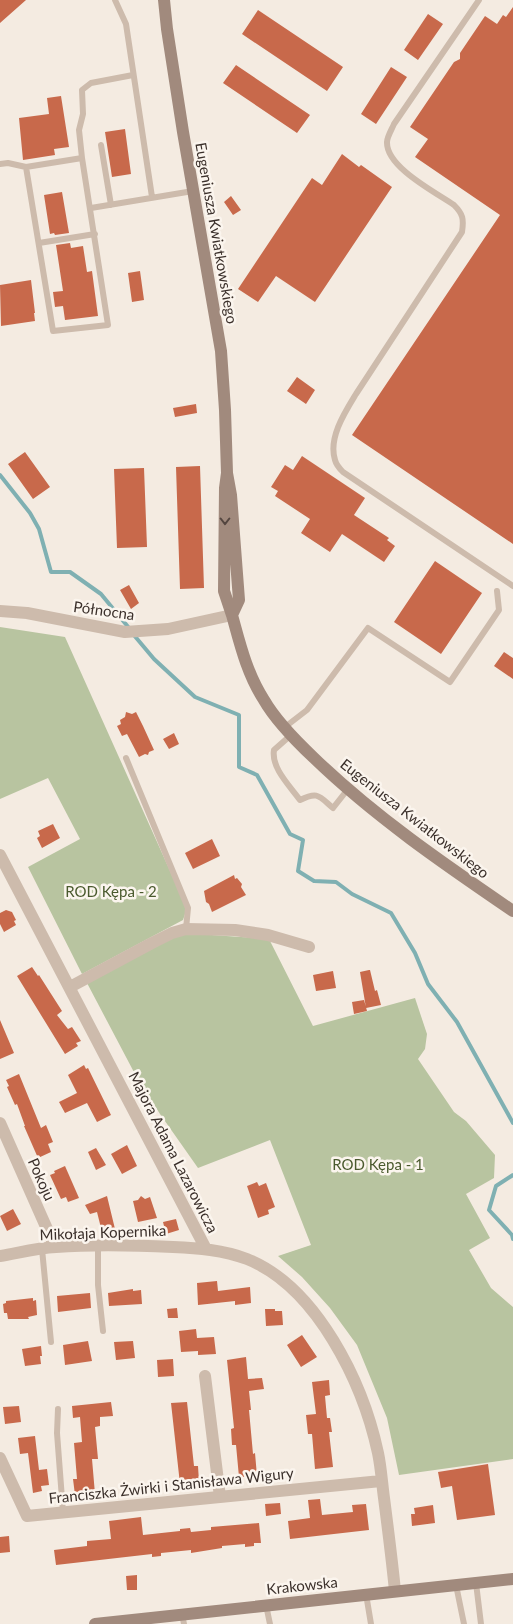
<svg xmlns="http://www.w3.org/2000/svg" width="513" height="1624" font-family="Lato,sans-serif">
  <rect width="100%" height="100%" fill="#f4ebe1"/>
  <path fill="#b8c4a0" d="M0 627 65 637 184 902 186 911 183 920 82 974 28 867 80 839 48 778 0 799Z
    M182 933 269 939 313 1026 415 998 427 1034 425 1049 418 1059 454 1112 466 1121 495 1155 494 1178 466 1194 490 1238 469 1250 491 1288 513 1307V1459L399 1475 387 1418 357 1345 330 1308 302 1277 278 1256 311 1245 270 1140 198 1168 160 1114 136 1076 87 983Z"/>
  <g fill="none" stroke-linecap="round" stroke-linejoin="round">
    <path stroke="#7fb0b2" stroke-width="4" d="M0 475 30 513 39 529 51 572H70L101 594 129 628
      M133 634 154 659 195 697 239 715V767L257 775 290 834 303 840 298 871 314 881 336 882 352 894 391 913 415 953 428 984 457 1022 513 1123
      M513 1175 496 1186 489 1210 512 1235 513 1239"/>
  </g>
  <path fill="#c8694b" d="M0 0H26L0 23Z
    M513 7V544L352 435 500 215 415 157 428 139 410 127 454 62 460 59V53L485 16 497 24 503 15 506 17Z
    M258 10 343 67 327 91 242 34Z
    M428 14 443 24 418 60 404 50Z
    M236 65 310 115 297 133 223 83Z
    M391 67 407 77 376 124 361 114Z
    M61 96 69 147 54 149 55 155 23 160 19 118 49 114 47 98Z
    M125 129 131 174 112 177 105 132Z
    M342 154 359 167 361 165 392 187 315 302 276 276 258 302 238 289 312 178 322 185Z
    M62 192 69 233 55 235 54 233 50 234 44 195Z
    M231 196 241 210 233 215 224 202Z
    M70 243 71 248 83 246 87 272 92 271 98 316 65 320 63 306 55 307 53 292 63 291 56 245Z
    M140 271 144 300 132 302 128 273Z
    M31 280 35 313H34L35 321 1 326 0 285Z
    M297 377 315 390 306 404 287 391Z
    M196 404 197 413 175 417 173 408Z
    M25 452 50 487 33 499 8 464Z
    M302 456 365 498 354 515 389 538 387 540 395 546 384 562 342 534 330 552 301 533 310 519 275 496 278 491 271 487 285 465 293 470Z
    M200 466 204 588 180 589 176 467Z
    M144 468 147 547 117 548 114 469Z
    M435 561 482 593 441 654 394 622Z
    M129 585 139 603 131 609 120 590Z
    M504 652 513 658V679L494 666Z
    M126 712 132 714 136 712 143 726 154 750 149 752 148 755 145 754 139 757 127 734 122 736 117 726 121 724 120 720 125 717Z
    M174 733 179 744 169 749 163 739Z
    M53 824 60 838 42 848 37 838 40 836 38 831Z
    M212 839 220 856 193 869 185 853Z
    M234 875 235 879 237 878 242 884 241 887 246 895 212 912 209 904 206 902 204 891Z
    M6 910 12 912 16 920 14 921 16 925 4 932 0 924V913Z
    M32 967 38 976 39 975 62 1011 57 1015 68 1029 72 1027 81 1041 76 1043 78 1046 65 1054 17 976Z
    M369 970H370L375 991 377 990 381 1005 366 1008 360 972Z
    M333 971 336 988 316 991 313 975Z
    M364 1000 367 1011 354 1014 352 1002Z
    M0 1020 14 1053 0 1059Z
    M84 1065 86 1069 88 1068 111 1115 97 1122 87 1103 65 1113 59 1102 77 1093 68 1075Z
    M19 1074 41 1128 46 1125 53 1142 48 1144 51 1152 38 1158 24 1126H25L17 1104 15 1105 7 1087 9 1086 6 1080Z
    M127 1145 137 1166 122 1174 111 1154Z
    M96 1148 106 1165 96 1170 88 1152Z
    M65 1166 79 1198 68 1202 66 1197 61 1199 50 1175 55 1173 54 1171Z
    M257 1182 259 1186 266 1183 275 1207 268 1210 269 1214 258 1218 247 1186Z
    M107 1196 115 1229 102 1232 97 1212 90 1214 85 1205Z
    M141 1196 145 1199 150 1197 157 1218 138 1222 133 1201 138 1200Z
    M13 1209 21 1224 7 1231 0 1216Z
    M176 1219 179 1230 166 1234 163 1222Z
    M217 1281 218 1291 250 1287 251 1303 235 1305V1301L198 1305 197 1283Z
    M133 1289V1291L141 1290 142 1304 109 1306 108 1293Z
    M90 1293 91 1308 58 1312 57 1296Z
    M33 1298V1301L36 1300 37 1315 28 1317 29 1319H8L7 1313H4L3 1304 6 1303V1301Z
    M177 1308 178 1318H168L167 1309Z
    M265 1309H275V1311H282L283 1325 266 1326Z
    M196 1329 197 1338 214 1337 216 1354 198 1355V1351L181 1352 179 1331Z
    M302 1335 317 1357 301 1367 287 1345Z
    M88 1341 92 1361 65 1365 63 1345Z
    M133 1341 135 1358 116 1360 114 1342Z
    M41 1346 42 1356H40L41 1364 25 1366 22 1349Z
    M246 1357 248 1379 262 1378 264 1389 249 1391 251 1410H249L253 1454 255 1453 257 1476 239 1477 236 1445H232L231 1429 234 1428 227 1360Z
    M173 1359 174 1376 158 1377 157 1360Z
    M329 1380 330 1395 325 1396 327 1418H330L332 1432H329L333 1467 315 1469 312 1434H308L306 1415 316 1414 312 1382Z
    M111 1402 113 1416 100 1417V1426L95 1427 98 1459H92L95 1494 75 1495 73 1479H77L74 1443 82 1442 80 1417 73 1418 72 1406Z
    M187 1402 194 1466H198L199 1482 180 1484 171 1403Z
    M19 1406 21 1422 5 1424 3 1407Z
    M35 1436 39 1470 47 1469 49 1485 41 1486 42 1491 33 1493 28 1453 20 1454 18 1438Z
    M488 1464 495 1515 457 1520 452 1486 441 1488 438 1472Z
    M320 1499 322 1515 353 1512 352 1505 366 1504 369 1530 290 1539 288 1521 310 1518 308 1500Z
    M280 1503 281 1514 266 1516 265 1504Z
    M433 1505 435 1523 412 1526 411 1514H415L414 1508Z
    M141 1517 143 1535 180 1531V1529L190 1528 191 1532 211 1530V1527L259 1523 261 1543H254V1546L245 1547V1544L222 1546V1548L191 1553V1550L161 1553V1556L152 1557V1554L56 1565 54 1550 87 1546V1541L111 1539 109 1521Z
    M9 1536 10 1552 0 1553V1537Z
    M137 1575V1590H127L126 1576Z"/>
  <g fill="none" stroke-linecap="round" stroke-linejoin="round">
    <path stroke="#cdbbac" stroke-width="6" d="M115 0 126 24 152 197
      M479 0 394 124C392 129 387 137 387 142 386 167 435 192 454 205 463 214 464 219 462 232L356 394C345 412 328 438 335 460 336 464 340 469 343 472L513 586
      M101 145 111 205
      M82 158 79 130 83 114 82 90 91 83 133 75
      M0 164 8 163 26 167 82 158 108 325 53 331 26 167
      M91 208 193 191
      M39 243 95 234
      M285 727 307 710 368 628 450 682 499 610 497 591
      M291 735 274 750C271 768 290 786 300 800 318 791 319 796 333 808L348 789
      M126 758 188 908 186 929
      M98 1246V1285L103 1331
      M42 1249 51 1342
      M58 1409 57 1433 63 1512
      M476 1583 481 1624
      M456 1585 464 1624
      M366 1594 371 1624
      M266 1605 270 1624
      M182 1614 184 1624"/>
    <path stroke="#cdbbac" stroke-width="12" d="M0 611 27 613 125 632 168 629 232 615
      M0 855 206 1249
      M70 987 152 943 172 933 186 929 235 930 268 935 309 947
      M0 1123 55 1247
      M0 1256C18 1253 37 1248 56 1247 94 1244 134 1245 173 1247 198 1248 223 1250 247 1259 317 1287 363 1383 378 1453 381 1467 382 1483 384 1498 388 1529 392 1560 395 1591
      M205 1376 220 1497
      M0 1458 27 1516 381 1481"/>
    <path stroke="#a18a7d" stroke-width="12" d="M164 0 167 29 183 132 221 351 225 410 227 473 231 495 239 600 232 615 224 591 225 488 227 473
      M232 615C240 644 247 674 264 700 276 721 296 741 314 758 374 816 444 864 513 911
      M95 1624 513 1579"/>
  </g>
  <defs><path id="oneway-chevron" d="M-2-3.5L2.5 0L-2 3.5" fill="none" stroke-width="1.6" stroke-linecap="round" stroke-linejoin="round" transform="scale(1.25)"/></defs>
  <use stroke="#544640" href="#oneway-chevron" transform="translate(225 521) rotate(90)"/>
  <g text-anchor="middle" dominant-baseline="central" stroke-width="5" stroke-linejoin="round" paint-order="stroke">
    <g font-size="15" fill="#3b302b" stroke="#fbf5ee">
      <text transform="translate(217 233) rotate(80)">Eugeniusza Kwiatkowskiego</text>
      <text transform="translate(104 610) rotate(8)">Północna</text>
      <text transform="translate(415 818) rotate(38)">Eugeniusza Kwiatkowskiego</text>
      <text transform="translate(174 1152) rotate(63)">Majora Adama Lazarowicza</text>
      <text transform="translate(42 1179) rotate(66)">Pokoju</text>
      <text transform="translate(103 1232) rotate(-2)">Mikołaja Kopernika</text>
      <text transform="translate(171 1485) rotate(-6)">Franciszka Żwirki i Stanisława Wigury</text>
      <text transform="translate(302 1585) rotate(-6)">Krakowska</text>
    </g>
    <g font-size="15" fill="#4a5a2e" stroke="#fbf5ee">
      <text x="111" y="891">ROD Kępa - 2</text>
      <text x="378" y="1164">ROD Kępa - 1</text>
    </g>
  </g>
</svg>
